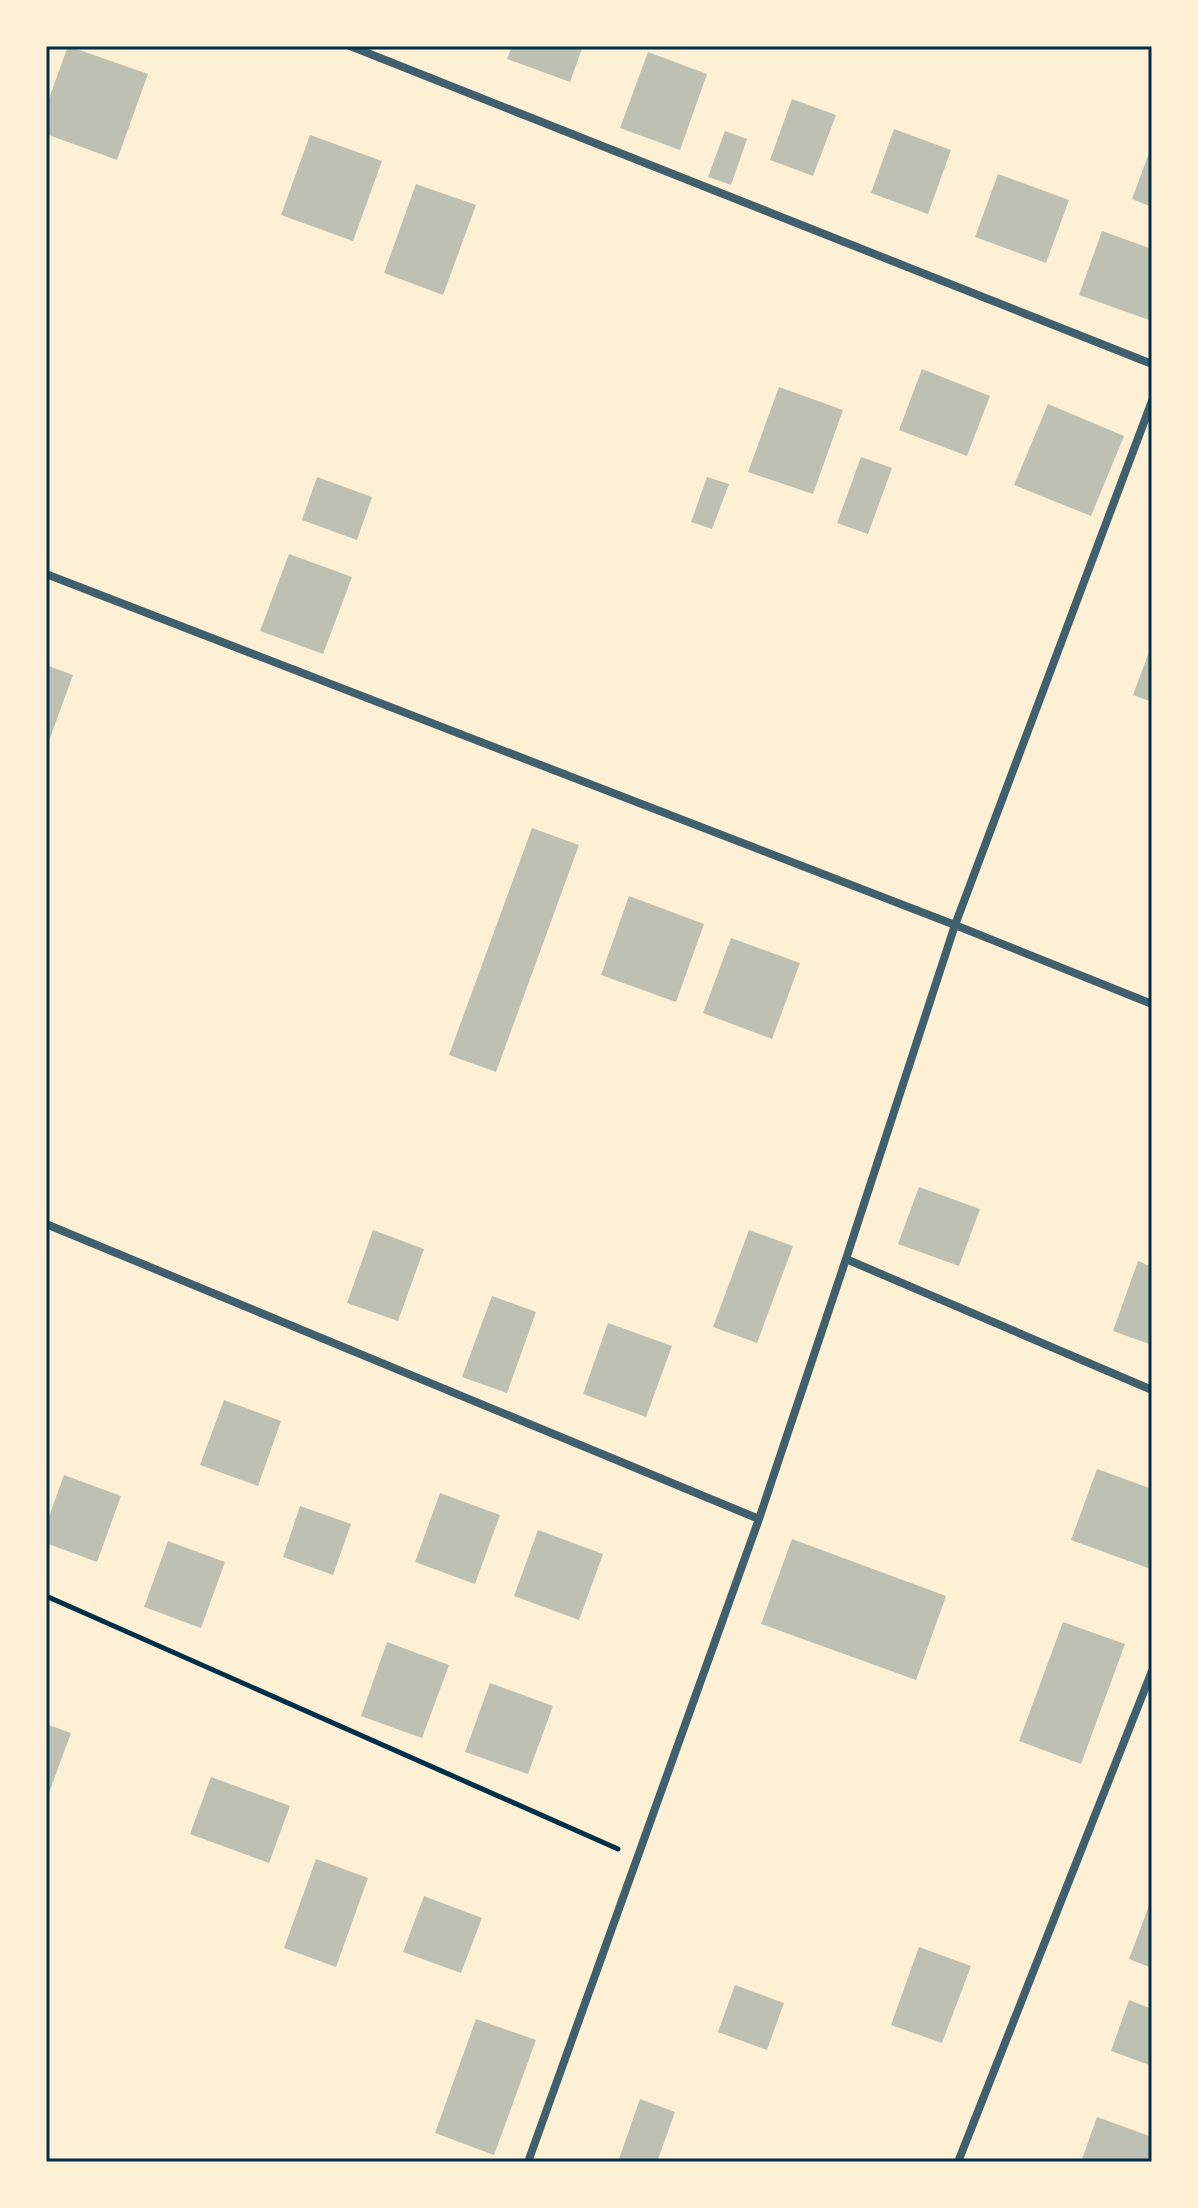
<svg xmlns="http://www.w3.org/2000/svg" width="1198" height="2208" font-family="'Source Sans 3',sans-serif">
  <rect width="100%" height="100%" fill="#fdf0d5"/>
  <path fill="#bec0b2" d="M68 46 148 74 117 160 46 134V107Z
    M512 46H583L570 82 507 59Z
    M648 52 707 74 680 150 620 128Z
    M792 99 836 115 813 176 770 160Z
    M894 129 951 150 928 214 871 193Z
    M725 131 747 139 731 185 708 177Z
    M310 135 382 161 353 241 281 215Z
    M1152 145V207L1132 199Z
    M998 174 1069 200 1046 263 975 237Z
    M416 184 476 205 443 295 384 273Z
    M1102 231 1152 249V321L1079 295Z
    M922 369 990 396 967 456 899 430Z
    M779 387 843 410 813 494 748 472Z
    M1048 404 1124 436 1091 516 1014 485Z
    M861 457 892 468 868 534 837 523Z
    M317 477 372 497 357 540 302 520Z
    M707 477 729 484 712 529 691 522Z
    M289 554 352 577 323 654 260 631Z
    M1152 644V702L1133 695Z
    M46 665 73 675 46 749Z
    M532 828 579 845 496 1072 449 1055Z
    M629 896 704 924 676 1002 601 975Z
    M731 938 800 963 772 1039 703 1013Z
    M919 1187 980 1209 959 1266 898 1244Z
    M373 1230 424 1249 398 1321 347 1303Z
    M749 1230 793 1246 757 1343 713 1327Z
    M1138 1261 1152 1267V1345L1113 1331Z
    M492 1296 536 1312 507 1393 462 1377Z
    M608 1323 672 1346 646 1417 583 1394Z
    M224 1400 281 1421 258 1486 200 1465Z
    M1097 1469 1152 1489V1556L1148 1568 1071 1540Z
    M64 1475 121 1496 97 1562 46 1543V1525Z
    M440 1493 500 1515 475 1584 415 1562Z
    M300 1506 351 1524 333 1575 283 1557Z
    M538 1530 603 1554 579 1620 514 1596Z
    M792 1539 946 1596 916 1680 761 1624Z
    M168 1541 225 1562 201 1628 144 1607Z
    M1063 1622 1125 1644 1081 1764 1019 1741Z
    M387 1642 449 1665 422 1738 361 1716Z
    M490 1683 553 1706 528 1774 465 1752Z
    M46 1724 71 1733 46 1801Z
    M211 1777 290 1806 269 1863 190 1834Z
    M316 1859 368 1878 336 1967 284 1948Z
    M424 1896 482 1918 461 1973 403 1952Z
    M1152 1898V1968L1129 1959Z
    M919 1947 971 1966 942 2043 891 2025Z
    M735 1985 784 2003 767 2050 718 2032Z
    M1129 2000 1152 2009V2066L1111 2051Z
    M476 2019 536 2040 494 2155 435 2133Z
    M640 2099 675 2112 657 2162H618Z
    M1097 2117 1152 2137V2162H1081Z"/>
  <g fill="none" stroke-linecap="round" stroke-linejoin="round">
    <path stroke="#003049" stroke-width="5" d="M46 1596 618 1849"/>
    <path stroke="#3f606c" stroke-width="8" d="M350 46 1152 364
      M1152 401 955 925 846 1259 1152 1390
      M46 574 955 925 1152 1004
      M46 1224 759 1519
      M528 2162 759 1519 846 1259
      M958 2162 1152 1671"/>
  </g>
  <rect width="1198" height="2208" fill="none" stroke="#fdf0d5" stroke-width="96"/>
  <rect x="48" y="48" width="1102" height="2112" fill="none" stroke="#003049" stroke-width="3"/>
</svg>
